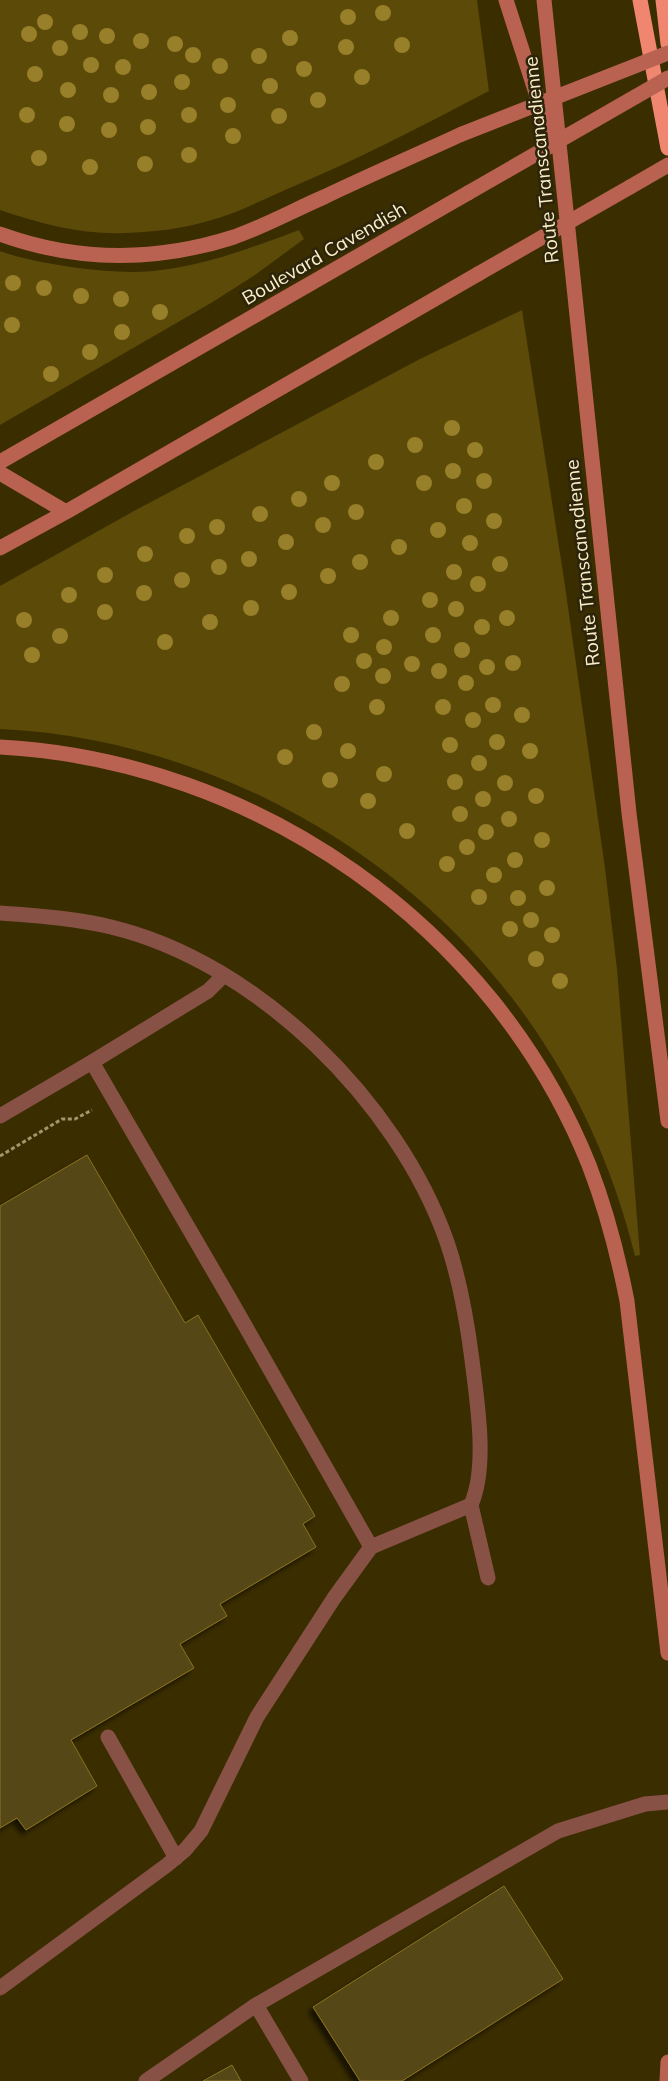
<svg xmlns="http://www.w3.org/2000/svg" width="668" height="2081" font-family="Mulish,sans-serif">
  <defs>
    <filter id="shadow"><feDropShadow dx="-4.5" dy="4.5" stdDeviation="2.5" flood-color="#0009"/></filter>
  </defs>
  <rect width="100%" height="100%" fill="#3a2d00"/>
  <path fill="#5c4a08" d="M0 0H477L489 91C422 126 355 161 285 190 260 201 235 214 208 221 182 229 153 232 126 233 83 235 41 224 0 210Z
    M299 230 304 239 255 275 211 303 0 425V251C25 260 51 264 78 268 105 271 133 274 161 270 209 264 254 247 299 230Z
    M522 310 564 579 605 868 617 969 640 1255 635 1256C585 1052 453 890 265 798 182 758 92 733 0 729V586L134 511 420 359Z"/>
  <path fill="#544719" stroke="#8b731d" filter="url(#shadow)" d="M87 1155 185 1323 198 1315 315 1516 303 1524 316 1547 220 1604 227 1616 180 1644 194 1668 71 1740 97 1786 26 1830 17 1818 0 1828V1206Z
    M504 1886 563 1979 402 2081H360L313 2007Z
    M232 2065 241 2081H203Z"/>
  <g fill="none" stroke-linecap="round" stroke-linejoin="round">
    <path stroke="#a2966c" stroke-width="3" stroke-dasharray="4 2.5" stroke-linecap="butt" d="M0 1156 62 1119H75L92 1110"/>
    <path stroke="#885146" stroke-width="15" d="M0 913C37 916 74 918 111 927 257 962 398 1102 447 1242 460 1280 467 1321 472 1360 477 1402 488 1466 471 1505L371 1547 334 1598 257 1717 201 1831 185 1850 167 1865 0 1988
      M92 1062 208 991 224 975
      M0 1116 92 1062 231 1301 371 1547
      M471 1505 488 1578
      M108 1737 176 1858
      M146 2081 256 2005
      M301 2081 256 2005 558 1831 645 1804 668 1802"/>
    <path stroke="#b96251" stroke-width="15" d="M506 0 553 146
      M544 0 629 813 668 1121
      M630 187 668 165
      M0 234C77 262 156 262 234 237 265 226 294 210 324 197 370 175 416 155 462 134
      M0 462 468 193
      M0 473 66 512
      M0 548 66 512 478 274
      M0 747C256 761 493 926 589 1165 606 1209 618 1255 627 1301L668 1653
      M667 2081 668 2062"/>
    <path stroke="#f08670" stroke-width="15" d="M640 0 668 148
      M663 0 668 44"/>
    <path stroke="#b96251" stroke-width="15" d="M462 134 668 53
      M468 193 668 78
      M478 274 630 187"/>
  </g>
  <g fill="#987f2a">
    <circle cx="383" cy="13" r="8"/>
    <circle cx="348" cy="17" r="8"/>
    <circle cx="45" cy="22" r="8"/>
    <circle cx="80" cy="32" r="8"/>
    <circle cx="29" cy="34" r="8"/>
    <circle cx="107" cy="36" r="8"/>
    <circle cx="290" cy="38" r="8"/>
    <circle cx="141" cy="41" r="8"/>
    <circle cx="175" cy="44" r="8"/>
    <circle cx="402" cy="45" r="8"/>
    <circle cx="346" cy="47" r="8"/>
    <circle cx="60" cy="48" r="8"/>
    <circle cx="193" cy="55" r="8"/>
    <circle cx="259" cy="56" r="8"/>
    <circle cx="91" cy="65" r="8"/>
    <circle cx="220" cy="66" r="8"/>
    <circle cx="123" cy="67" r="8"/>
    <circle cx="304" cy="69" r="8"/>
    <circle cx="35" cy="74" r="8"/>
    <circle cx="362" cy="77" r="8"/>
    <circle cx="182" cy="82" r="8"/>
    <circle cx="270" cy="86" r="8"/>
    <circle cx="68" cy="90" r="8"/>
    <circle cx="149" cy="92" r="8"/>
    <circle cx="111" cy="95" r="8"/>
    <circle cx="318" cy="100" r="8"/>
    <circle cx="228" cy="105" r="8"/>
    <circle cx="27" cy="115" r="8"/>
    <circle cx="189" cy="115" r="8"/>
    <circle cx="279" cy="116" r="8"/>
    <circle cx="67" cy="124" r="8"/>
    <circle cx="148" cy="127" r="8"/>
    <circle cx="109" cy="130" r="8"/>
    <circle cx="233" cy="136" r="8"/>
    <circle cx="189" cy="155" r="8"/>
    <circle cx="39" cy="158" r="8"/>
    <circle cx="145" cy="164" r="8"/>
    <circle cx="90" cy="167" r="8"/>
    <circle cx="13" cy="283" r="8"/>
    <circle cx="44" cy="288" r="8"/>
    <circle cx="81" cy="296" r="8"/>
    <circle cx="121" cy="299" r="8"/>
    <circle cx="160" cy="312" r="8"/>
    <circle cx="12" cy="325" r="8"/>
    <circle cx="122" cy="332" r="8"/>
    <circle cx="90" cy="352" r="8"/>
    <circle cx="51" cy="374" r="8"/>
    <circle cx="452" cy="428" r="8"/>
    <circle cx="415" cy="445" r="8"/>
    <circle cx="475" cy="450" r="8"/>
    <circle cx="376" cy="462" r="8"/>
    <circle cx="453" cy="471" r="8"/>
    <circle cx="484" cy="481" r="8"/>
    <circle cx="332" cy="483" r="8"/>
    <circle cx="424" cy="483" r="8"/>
    <circle cx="299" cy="499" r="8"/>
    <circle cx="464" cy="506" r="8"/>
    <circle cx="356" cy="512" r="8"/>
    <circle cx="260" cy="514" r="8"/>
    <circle cx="494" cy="521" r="8"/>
    <circle cx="323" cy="525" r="8"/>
    <circle cx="217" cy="527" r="8"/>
    <circle cx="438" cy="530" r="8"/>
    <circle cx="187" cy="536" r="8"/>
    <circle cx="286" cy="542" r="8"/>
    <circle cx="470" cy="543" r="8"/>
    <circle cx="399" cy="547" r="8"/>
    <circle cx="145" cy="554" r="8"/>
    <circle cx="249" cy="559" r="8"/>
    <circle cx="360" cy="562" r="8"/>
    <circle cx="500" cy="564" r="8"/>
    <circle cx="219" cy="567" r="8"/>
    <circle cx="454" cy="572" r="8"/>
    <circle cx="105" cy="575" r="8"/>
    <circle cx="328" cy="576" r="8"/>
    <circle cx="182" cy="580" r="8"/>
    <circle cx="478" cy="584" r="8"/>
    <circle cx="289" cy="592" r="8"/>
    <circle cx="144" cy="593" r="8"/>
    <circle cx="69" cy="595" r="8"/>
    <circle cx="430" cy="600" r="8"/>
    <circle cx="251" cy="608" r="8"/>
    <circle cx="456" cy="609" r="8"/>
    <circle cx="105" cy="612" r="8"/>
    <circle cx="391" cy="618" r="8"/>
    <circle cx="507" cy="618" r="8"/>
    <circle cx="24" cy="620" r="8"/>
    <circle cx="210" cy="622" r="8"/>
    <circle cx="482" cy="627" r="8"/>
    <circle cx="351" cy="635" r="8"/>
    <circle cx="433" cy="635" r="8"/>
    <circle cx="60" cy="636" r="8"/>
    <circle cx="165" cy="642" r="8"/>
    <circle cx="384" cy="647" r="8"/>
    <circle cx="462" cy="650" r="8"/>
    <circle cx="32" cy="655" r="8"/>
    <circle cx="364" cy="661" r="8"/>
    <circle cx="513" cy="663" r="8"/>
    <circle cx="412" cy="664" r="8"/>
    <circle cx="487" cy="667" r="8"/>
    <circle cx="439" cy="671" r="8"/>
    <circle cx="383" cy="676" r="8"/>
    <circle cx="466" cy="683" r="8"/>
    <circle cx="342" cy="684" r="8"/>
    <circle cx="493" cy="705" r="8"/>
    <circle cx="377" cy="707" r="8"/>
    <circle cx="443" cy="707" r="8"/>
    <circle cx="522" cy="715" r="8"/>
    <circle cx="473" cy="720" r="8"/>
    <circle cx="314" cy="732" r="8"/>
    <circle cx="497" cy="742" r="8"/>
    <circle cx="450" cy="745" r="8"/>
    <circle cx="348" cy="751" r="8"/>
    <circle cx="530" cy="751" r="8"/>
    <circle cx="285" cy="757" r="8"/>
    <circle cx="479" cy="763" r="8"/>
    <circle cx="384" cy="774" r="8"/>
    <circle cx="330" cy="780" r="8"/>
    <circle cx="455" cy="782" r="8"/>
    <circle cx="505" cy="783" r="8"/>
    <circle cx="536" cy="796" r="8"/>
    <circle cx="483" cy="799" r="8"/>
    <circle cx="368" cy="801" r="8"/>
    <circle cx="460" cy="814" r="8"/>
    <circle cx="509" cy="819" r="8"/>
    <circle cx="407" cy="831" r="8"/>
    <circle cx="486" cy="832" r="8"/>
    <circle cx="542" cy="840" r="8"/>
    <circle cx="467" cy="847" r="8"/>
    <circle cx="515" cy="860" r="8"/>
    <circle cx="447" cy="864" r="8"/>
    <circle cx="494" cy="875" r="8"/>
    <circle cx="547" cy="888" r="8"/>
    <circle cx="479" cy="897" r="8"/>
    <circle cx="518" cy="898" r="8"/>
    <circle cx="531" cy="920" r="8"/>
    <circle cx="510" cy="929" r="8"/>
    <circle cx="552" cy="935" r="8"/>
    <circle cx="536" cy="959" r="8"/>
    <circle cx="560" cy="981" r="8"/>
  </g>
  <g text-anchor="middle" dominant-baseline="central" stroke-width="5" stroke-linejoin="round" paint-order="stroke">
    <g font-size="19" fill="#fcf0c9" stroke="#2c240b">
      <text transform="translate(541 160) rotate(-96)">Route Transcanadienne</text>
      <text transform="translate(324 253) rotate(-30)">Boulevard Cavendish</text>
      <text transform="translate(582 563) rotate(-96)">Route Transcanadienne</text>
    </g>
  </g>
</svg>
